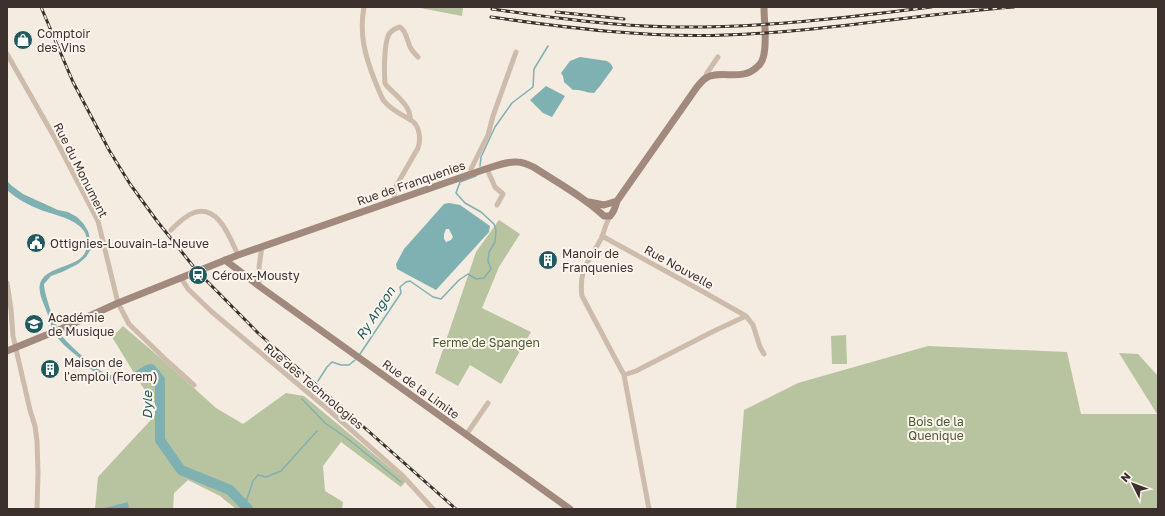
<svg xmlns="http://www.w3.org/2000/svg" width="1165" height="516" font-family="'Golos Text',sans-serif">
  <rect width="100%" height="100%" fill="#f4ebe1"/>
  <path fill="#b8c4a0" d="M415 7H463L462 16Z
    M499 220 520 234 499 267 482 308 531 332 501 384 470 365 458 386 435 373 476 252Z
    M123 326 165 362 216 408 243 424 286 393 304 396 406 481 401 487 341 442 323 466 325 491 343 502 342 509H236L220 496 188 480 174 493 173 509H95L98 477 160 410 142 386 112 337Z
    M846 335 847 364H832L831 336Z
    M928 346 1067 352 1081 414H1157L1119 353 1138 354 1158 376V509H736L744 410 798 383Z"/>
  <path fill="#7fb0b2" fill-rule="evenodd" d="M580 57 607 61 611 64 613 68 600 86 594 93C586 93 580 89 573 90L564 82 563 76 561 73 570 61Z
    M546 86 565 96 552 117 543 113 530 100Z
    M7 181 12 186 23 194 36 200 58 210 68 212 77 217 83 223 88 231 90 239 91 249 86 257 78 264 62 272 51 276 44 284C44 294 55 324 60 333 65 342 92 365 101 371 107 374 115 377 121 377 130 378 136 370 143 367 146 366 149 366 152 366L160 371 156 378 151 372C143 373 139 377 132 379 124 382 113 381 105 378 92 373 87 364 77 356 70 350 63 345 57 337 52 331 51 323 48 315 45 305 34 288 43 278 54 264 89 267 87 242 87 239 86 234 84 231 75 218 54 215 41 210 28 205 17 199 7 190Z
    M449 203 460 205 490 226 489 232 436 290 397 269 396 264 404 249 444 204ZM449 229 453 237 451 240 446 242 444 239V234L446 229Z
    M128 502 129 509H101Z"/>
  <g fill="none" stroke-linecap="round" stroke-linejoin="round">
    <path stroke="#7fb0b2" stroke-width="1.5" d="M480 166 481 157 495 127 512 103 533 87 534 69 548 46
      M360 354 401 293 400 287 406 282 410 281 433 297 441 299 459 280 468 274 476 279 484 278 491 269 488 261 489 252 495 242 496 230 494 224 481 212 465 203 456 193 460 182 476 176
      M318 381 327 367 332 362 341 365H349L355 360
      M302 399 325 423 348 439 401 482
      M245 505 253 481 258 475 266 477 281 471 317 431"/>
    <path stroke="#7fb0b2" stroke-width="10" d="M147 370 151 369 160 380V440L181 470 230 490 248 509"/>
    <path stroke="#cdbbac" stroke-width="5" d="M364 7C359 34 365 56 375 81 378 88 380 95 384 101 391 110 402 115 411 120 420 126 421 139 418 148L395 188 394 195 396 200
      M7 54 56 140 98 221 118 303 129 324 163 357 194 385
      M705 78 707 73 718 57
      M410 120C412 106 394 94 386 85L385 83C384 72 384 43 389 34 392 30 396 28 400 27 406 31 406 37 409 44 410 49 414 53 418 57
      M487 169 495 187 503 194 497 205
      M471 174V169L488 135 493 116 516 52
      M610 216C608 220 606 224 605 228 604 231 603 234 602 237 591 259 578 268 582 296L624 375 649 509
      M171 230C177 224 185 216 193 213 218 203 230 238 238 255
      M602 236 700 290 746 316 753 325 760 347 764 354
      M181 278 188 289 212 312 324 406 402 475 433 509
      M7 283 11 309 13 336 30 410 35 426 37 441 38 473 37 509
      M259 286V267L262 246
      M624 375 636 371 712 332 746 316
      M466 435 488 403"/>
    <path stroke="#a18a7d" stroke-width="7" d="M589 202 604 205 617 201
      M225 260 259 286 570 509
      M7 351 61 329 118 303 238 255 471 174C485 170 503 161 517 162 524 162 529 165 535 168 558 183 584 197 604 216H610C613 213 616 205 617 201L697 87C700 84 702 80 706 78 720 69 742 82 757 67 761 64 763 60 764 54 767 39 764 22 764 7"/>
    <g stroke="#3b302b" stroke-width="3">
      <path id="rail" d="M41 7 73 82 109 150 130 184 157 221 197 271 258 333 456 509
        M492 9C553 18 613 26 674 27 760 28 845 18 931 7
        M556 12 624 19
        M491 17C569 28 647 38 726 35 823 32 918 14 1014 7"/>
    </g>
    <use href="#rail" stroke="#fbf5ee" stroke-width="1.5" stroke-dasharray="4.5" stroke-linecap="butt"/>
  </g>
  <defs>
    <g id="shop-disc" transform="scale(1)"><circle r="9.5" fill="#1f5a5e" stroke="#fbf5ee"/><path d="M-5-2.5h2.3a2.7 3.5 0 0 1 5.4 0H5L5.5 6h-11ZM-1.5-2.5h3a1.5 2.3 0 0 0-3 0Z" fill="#fff"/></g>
    <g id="civic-disc" transform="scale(1)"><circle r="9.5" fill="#1f5a5e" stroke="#fbf5ee"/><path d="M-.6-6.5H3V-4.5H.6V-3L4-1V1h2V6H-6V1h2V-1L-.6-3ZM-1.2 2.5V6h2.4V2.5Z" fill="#fff"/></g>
    <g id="building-disc" transform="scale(1)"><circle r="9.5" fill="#1f5a5e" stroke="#fbf5ee"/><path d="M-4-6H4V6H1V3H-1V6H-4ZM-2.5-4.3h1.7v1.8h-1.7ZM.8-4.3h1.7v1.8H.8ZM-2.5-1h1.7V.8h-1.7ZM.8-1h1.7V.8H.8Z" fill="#fff"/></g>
    <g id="station-disc" transform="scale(1)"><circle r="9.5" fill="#1f5a5e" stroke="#fbf5ee"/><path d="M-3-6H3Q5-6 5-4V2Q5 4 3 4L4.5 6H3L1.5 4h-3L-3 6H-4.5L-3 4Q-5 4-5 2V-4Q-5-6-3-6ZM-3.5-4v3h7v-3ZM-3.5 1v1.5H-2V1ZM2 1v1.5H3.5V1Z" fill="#fff"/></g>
    <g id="school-disc" transform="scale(1)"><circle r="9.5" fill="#1f5a5e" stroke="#fbf5ee"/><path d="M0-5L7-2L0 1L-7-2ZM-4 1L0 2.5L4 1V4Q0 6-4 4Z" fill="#fff"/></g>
  </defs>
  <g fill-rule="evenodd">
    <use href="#shop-disc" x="23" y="40"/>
    <use href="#civic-disc" x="36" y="243"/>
    <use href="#building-disc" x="548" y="260"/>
    <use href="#station-disc" x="198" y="275"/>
    <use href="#school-disc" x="34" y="324"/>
    <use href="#building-disc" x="50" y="369"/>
  </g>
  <g text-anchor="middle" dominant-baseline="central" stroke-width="4" stroke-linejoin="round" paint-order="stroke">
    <g font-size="12" fill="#3b302b" stroke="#fbf5ee" text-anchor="start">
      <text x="37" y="33">Comptoir<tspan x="37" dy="14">des Vins</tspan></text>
      <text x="50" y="243">Ottignies-Louvain-la-Neuve</text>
      <text x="562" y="253">Manoir de<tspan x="562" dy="14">Franquenies</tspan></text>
      <text x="212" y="275">Céroux-Mousty</text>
      <text x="48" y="317">Académie<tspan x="48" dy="14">de Musique</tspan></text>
      <text x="64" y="362">Maison de<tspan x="64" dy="14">l'emploi (Forem)</tspan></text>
    </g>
    <g font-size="12" fill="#3b302b" stroke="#fbf5ee">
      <text transform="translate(81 170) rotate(63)">Rue du Monument</text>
      <text transform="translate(411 183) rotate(-19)">Rue de Franquenies</text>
      <text transform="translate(679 267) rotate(29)">Rue Nouvelle</text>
      <text transform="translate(314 386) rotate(40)">Rue des Technologies</text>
      <text transform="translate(421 389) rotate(36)">Rue de la Limite</text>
    </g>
    <g font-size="12" fill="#4a5a2e" stroke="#fbf5ee">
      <text x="486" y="342">Ferme de Spangen</text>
      <text x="936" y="421">Bois de la<tspan x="936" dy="14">Quenique</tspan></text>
    </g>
    <g font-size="13" font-style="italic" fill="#1f5a5e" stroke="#fbf5ee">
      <text transform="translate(375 313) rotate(-57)">Ry Angon</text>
      <text transform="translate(147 405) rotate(-90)">Dyle</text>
    </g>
  </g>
  <rect width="1165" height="516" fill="none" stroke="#3b302b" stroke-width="16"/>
  <g transform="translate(1133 484) rotate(312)" stroke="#fbf5ee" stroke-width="3" paint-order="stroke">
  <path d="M0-3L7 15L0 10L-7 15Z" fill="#3b302b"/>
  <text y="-6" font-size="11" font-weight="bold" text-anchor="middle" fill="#3b302b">N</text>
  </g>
</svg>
